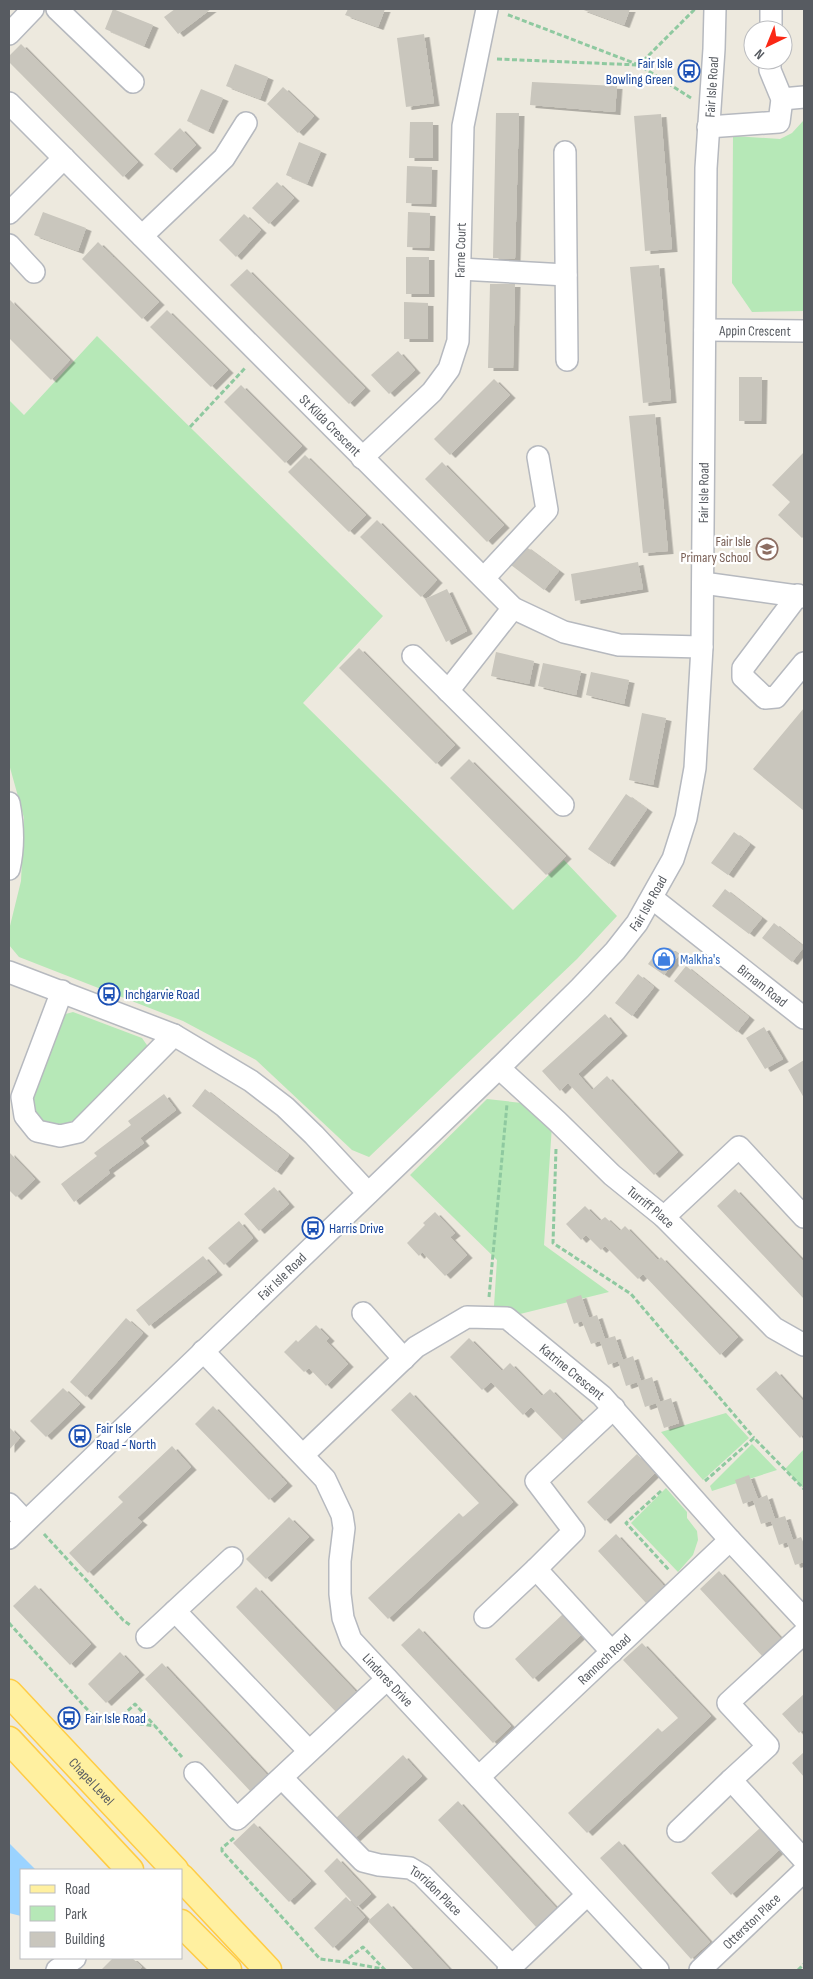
<svg xmlns="http://www.w3.org/2000/svg" width="813" height="1979" font-family="'Sofia Sans Condensed',sans-serif">
  <defs>
    <filter id="shadow"><feDropShadow dx="5.5" dy="3" stdDeviation="0" flood-color="#0004"/></filter>
  </defs>
  <rect width="100%" height="100%" fill="#ede9de"/>
  <path fill="#b6e8b7" d="M803 121 804 311 752 312 732 283 733 136 780 139 792 133Z
    M97 336 383 616 303 703 513 910 564 860 617 916 577 959 369 1157 352 1150 256 1060 183 1021 19 957 9 945V930L21 881 24 818 9 764V400L24 415Z
    M73 1012 142 1038 149 1048 75 1120 59 1126 41 1121 35 1114 32 1095 62 1015Z
    M487 1099 531 1104 552 1125 544 1245 609 1292 520 1314 494 1306 497 1260 410 1175Z
    M726 1413 749 1438 703 1480 661 1432Z
    M752 1444 777 1470 712 1491 710 1486Z
    M804 1449V1489L785 1469Z
    M666 1488 687 1512V1518L697 1531 698 1540 693 1555 678 1572 631 1523Z"/>
  <path fill="#9bd3ff" d="M9 1843 36 1870H21V1916L9 1913Z"/>
  <path fill="#c9c6bd" filter="url(#shadow)" d="M113 9 153 25 144 46 105 29Z
    M175 9H211L178 34 164 17Z
    M348 9H385L378 27 345 15Z
    M581 9H630L624 25Z
    M424 34 434 103 406 107 397 38Z
    M21 44 138 162 123 177 9 62V56Z
    M235 64 268 77 260 99 226 86Z
    M532 82 617 86 615 112 530 105Z
    M283 87 314 116 298 133 267 104Z
    M201 89 223 98 208 131 187 121Z
    M496 113H519L515 259 493 258Z
    M661 114 672 249 645 251 634 116Z
    M410 122H433V158H409Z
    M180 128 196 145 171 170 154 154Z
    M299 142 321 151 307 184 286 175Z
    M407 166 432 167 431 204 406 203Z
    M277 182 294 198 269 224 252 208Z
    M43 212 86 228 78 251 34 235Z
    M408 212 430 213 429 248 407 247Z
    M244 214 261 230 236 257 219 240Z
    M98 242 159 302 142 319 82 259Z
    M406 257H429V294H406Z
    M659 265 671 400 643 403 630 267Z
    M247 269 365 388 349 404 230 285Z
    M490 284H515L513 368H488Z
    M9 299 70 360 51 380 9 338Z
    M404 302 428 303V339H404Z
    M167 310 228 370 211 387 150 327Z
    M398 351 415 370 389 394 371 375Z
    M739 377H762L761 421H739Z
    M494 379 510 395 450 455 434 439Z
    M241 385 302 446 285 463 224 402Z
    M655 414 668 551 643 553 629 416Z
    M804 452V536L802 538 778 515 790 502 772 485Z
    M305 455 366 515 349 532 288 472Z
    M442 462 504 525 487 542 425 479Z
    M377 520 437 580 421 597 360 537Z
    M525 546 559 571 544 590 511 565Z
    M638 562 643 589 575 601 571 574Z
    M447 589 467 631 446 642 425 599Z
    M359 648 455 745 436 764 339 668Z
    M496 652 534 661 529 684 491 676Z
    M543 663 581 671 576 695 538 686Z
    M591 672 629 680 624 704 586 695Z
    M804 708V811L753 769Z
    M642 713 666 718 653 785 629 780Z
    M469 759 566 856 546 875 450 778Z
    M626 794 647 809 609 864 588 849Z
    M734 832 750 844 728 875 711 863Z
    M725 889 762 918 749 934 712 906Z
    M774 923 804 947 792 962 762 938Z
    M670 948 679 955 664 975 648 964 659 949Z
    M686 966 749 1017 737 1032 674 981Z
    M638 974 654 987 632 1016 615 1003Z
    M605 1014 622 1033 578 1074 592 1090 607 1076 678 1152 654 1175 568 1083 560 1091 542 1071Z
    M764 1027 783 1059 765 1069 746 1038Z
    M804 1060V1098L788 1070Z
    M205 1089 289 1155 276 1172 192 1106Z
    M164 1094 176 1110 140 1138 144 1143 108 1170 110 1173 74 1202 61 1184 97 1156 94 1153 131 1125 128 1121Z
    M9 1152 35 1179 16 1197 9 1190Z
    M274 1187 289 1204 259 1231 244 1214Z
    M735 1189 804 1262V1299L717 1206Z
    M585 1206 600 1221 605 1217 620 1231 625 1226 658 1260 661 1257 738 1337 720 1355 643 1274 638 1279 605 1246 601 1250 586 1235 581 1240 566 1224Z
    M435 1212 455 1233 450 1237 467 1255 445 1276 422 1252 419 1256 407 1243 425 1225 423 1223Z
    M239 1221 253 1238 224 1265 208 1248Z
    M203 1256 217 1272 149 1326 136 1310Z
    M581 1295 589 1318 597 1315 605 1339 615 1336 623 1360 633 1356 641 1381 652 1377 660 1402 671 1398 679 1423 664 1428 656 1403 645 1407 637 1382 626 1386 618 1361 608 1365 600 1341 591 1344 582 1321 574 1324 566 1300Z
    M126 1318 143 1333 86 1397 70 1382Z
    M316 1325 329 1338 326 1341 348 1364 326 1386 309 1368 304 1372 284 1352 296 1340 298 1342Z
    M469 1338 502 1371 510 1363 542 1396 550 1389 582 1422 563 1440 531 1407 523 1415 491 1382 482 1390 450 1357Z
    M776 1371 804 1402V1433L800 1438 756 1389Z
    M63 1388 80 1404 46 1437 30 1421Z
    M410 1392 513 1502 388 1619 368 1598 459 1513 463 1517 479 1503 391 1410Z
    M213 1406 287 1483 269 1500 195 1424Z
    M9 1427 20 1438 9 1450Z
    M172 1446 191 1467 137 1518 142 1522 88 1573 69 1553 123 1502 118 1497Z
    M637 1454 655 1473 605 1521 587 1502Z
    M749 1475 758 1499 767 1495 775 1519 785 1516 793 1540 801 1537 804 1544V1562L795 1565 787 1542 779 1545 771 1521 761 1524 753 1500 743 1504 735 1480Z
    M289 1517 309 1537 266 1579 246 1559Z
    M616 1534 664 1586 646 1603 598 1551Z
    M719 1571 782 1640 763 1657 700 1589Z
    M35 1585 91 1644 70 1665 13 1606Z
    M256 1587 357 1693 337 1713 236 1607Z
    M563 1614 582 1634 533 1679 515 1659Z
    M419 1628 511 1726 493 1743 401 1645Z
    M642 1643 711 1716 587 1833 568 1813 658 1728 662 1732 678 1718 623 1660Z
    M120 1652 139 1672 106 1703 88 1684Z
    M162 1663 269 1777 252 1793 145 1679Z
    M804 1694V1729L799 1733 782 1714Z
    M804 1752V1777L792 1763Z
    M403 1755 422 1776 354 1839 335 1819Z
    M458 1801 557 1909 536 1927 438 1820Z
    M254 1823 311 1881 289 1902 233 1843Z
    M760 1828 779 1850 731 1895 711 1873Z
    M619 1841 710 1942 691 1959 600 1858Z
    M337 1858 371 1894 357 1907 324 1871Z
    M346 1897 365 1917 333 1948 314 1928Z
    M388 1903 450 1970H414L368 1921Z
    M113 1958H132L142 1967 139 1970H104L102 1969Z"/>
  <g fill="none" stroke-linecap="round" stroke-linejoin="round">
    <g stroke="#b6b9bf" stroke-width="24">
      <g id="minor">
        <path d="M57 9 133 82"/>
        <path d="M771 30V9"/>
        <path d="M9 34 33 9"/>
        <path d="M782 99 804 97"/>
        <path id="s1" d="M9 103 513 608 564 632 619 645 702 647"/>
        <path d="M708 127 779 122 782 99 770 70V60"/>
        <path d="M565 152 567 360"/>
        <path d="M9 213 64 158"/>
        <path d="M142 236 224 158 246 123"/>
        <path d="M9 245 34 272"/>
        <path d="M460 269 566 275"/>
        <path id="s2" d="M705 330 804 331"/>
        <path id="s3" d="M362 458 432 392 449 369 458 341 463 126 487 9"/>
        <path d="M484 578 547 510 538 457"/>
        <path d="M703 583 804 597"/>
        <path d="M798 595 743 668V677L765 698 776 697 804 663"/>
        <path d="M413 656 563 805"/>
        <path d="M448 691 513 608"/>
        <path d="M9 803C13 824 14 848 9 869"/>
        <path id="s4" d="M652 898 804 1018"/>
        <path d="M9 972 174 1035 251 1081 285 1107 314 1135 368 1193"/>
        <path d="M62 991 22 1097 25 1116 37 1131 60 1136 78 1132 174 1035"/>
        <path id="s5" d="M499 1068 557 1121 612 1175 664 1217 774 1328 804 1345"/>
        <path d="M664 1217 739 1147 804 1217"/>
        <path d="M363 1313 404 1359"/>
        <path id="s6" d="M203 1351 325 1479 342 1515 344 1528 340 1561V1594L343 1618 351 1640 658 1970"/>
        <path id="s7" d="M303 1455 416 1347 467 1317 507 1318 602 1396 730 1540 804 1619"/>
        <path d="M9 1504 25 1521"/>
        <path id="s8" d="M9 1538 499 1068 580 988 615 951 637 923 673 859 686 818 695 768 702 647 706 168 714 49 715 9"/>
        <path d="M175 1611 309 1751"/>
        <path d="M485 1617 536 1569"/>
        <path d="M804 1633 728 1703 768 1746 731 1780 804 1860"/>
        <path d="M147 1637 232 1558"/>
        <path d="M612 1652 536 1569 574 1531 536 1481 614 1408"/>
        <path d="M195 1773 237 1819 387 1679"/>
        <path id="s9" d="M479 1777 730 1540"/>
        <path id="s10" d="M282 1778 363 1861 379 1865 410 1868 422 1875 512 1966"/>
        <path d="M678 1831 731 1780"/>
        <path d="M57 1970 75 1958"/>
        <path d="M508 1970 587 1895"/>
        <path id="s11" d="M700 1970 804 1871"/>
      </g>
    </g>
    <g stroke="#fc4" stroke-width="29">
      <g id="major">
        <path id="s12" d="M9 1693 175 1870"/>
        <path d="M9 1740 130 1870"/>
        <path d="M181 1877 268 1970"/>
        <path d="M181 1923 228 1970"/>
      </g>
    </g>
    <path stroke="#8fc9a0" stroke-width="3" stroke-dasharray="5 2.5" stroke-linecap="butt" d="M497 59 639 65 506 14
      M691 98 639 65 695 9
      M190 427 246 367
      M556 1149 553 1243 631 1294 754 1438
      M489 1297 507 1104
      M705 1481 754 1438 804 1489
      M661 1491 626 1523 669 1570
      M44 1534 123 1620 130 1625
      M9 1623 95 1718 155 1726 182 1757
      M117 1721 135 1704 154 1725
      M234 1838 222 1848V1851L320 1959 344 1962 363 1947 385 1970
      M345 1962 383 1969
      M798 1970 804 1964"/>
    <use href="#minor" stroke="#fff" stroke-width="21"/>
    <use href="#major" stroke="#fff0a0" stroke-width="26"/>
  </g>
  <defs>
    <g id="bus-ring" transform="scale(1.125)"><circle r="9.5" fill="#fff" stroke="#1a4fb4" stroke-width="1.5"/><path d="M-5-6H5V4H4V6H2V4H-2V6H-4V4H-5ZM-3.5-4V0h7V-4ZM-3.5 1.2v1.5H-2V1.2ZM2 1.2v1.5H3.5V1.2Z" fill="#1a4fb4"/></g>
    <g id="school-ring" transform="scale(1.125)"><circle r="9.5" fill="#fff" stroke="#8d6e63" stroke-width="1.5"/><path d="M0-5L7-2L0 1L-7-2ZM-4 1L0 2.5L4 1V4Q0 6-4 4Z" fill="#8d6e63"/></g>
    <g id="shop-ring" transform="scale(1.125)"><circle r="9.5" fill="#fff" stroke="#3f7fe0" stroke-width="1.5"/><path d="M-5-2.5h2.3a2.7 3.5 0 0 1 5.4 0H5L5.5 6h-11ZM-1.5-2.5h3a1.5 2.3 0 0 0-3 0Z" fill="#3f7fe0"/></g>
  </defs>
  <g fill-rule="evenodd">
    <use href="#bus-ring" x="689" y="71"/>
    <use href="#school-ring" x="767" y="549"/>
    <use href="#shop-ring" x="664" y="959"/>
    <use href="#bus-ring" x="109" y="994"/>
    <use href="#bus-ring" x="313" y="1228"/>
    <use href="#bus-ring" x="80" y="1436"/>
    <use href="#bus-ring" x="69" y="1718"/>
  </g>
  <g text-anchor="middle" dominant-baseline="central" stroke-width="4.5" stroke-linejoin="round" paint-order="stroke">
    <g font-size="14" fill="#164399" stroke="#fff" text-anchor="start">
      <text x="673" y="63" text-anchor="end">Fair Isle<tspan x="673" dy="16">Bowling Green</tspan></text>
      <text x="125" y="994">Inchgarvie Road</text>
      <text x="329" y="1228">Harris Drive</text>
      <text x="96" y="1428">Fair Isle<tspan x="96" dy="16">Road - North</tspan></text>
      <text x="85" y="1718">Fair Isle Road</text>
    </g>
    <g font-size="14" fill="#575b61" stroke="#fff">
      <text stroke="none"><textPath href="#s8" startOffset="1728">Fair Isle Road</textPath></text>
      <text stroke="none"><textPath href="#s3" startOffset="245">Farne Court</textPath></text>
      <text stroke="none"><textPath href="#s2" startOffset="50">Appin Crescent</textPath></text>
      <text stroke="none"><textPath href="#s1" startOffset="455">St Kilda Crescent</textPath></text>
      <text stroke="none"><textPath href="#s8" startOffset="1322">Fair Isle Road</textPath></text>
      <text stroke="none"><textPath href="#s8" startOffset="902">Fair Isle Road</textPath></text>
      <text stroke="none"><textPath href="#s4" startOffset="141">Birnam Road</textPath></text>
      <text stroke="none"><textPath href="#s5" startOffset="206">Turriff Place</textPath></text>
      <text stroke="none"><textPath href="#s8" startOffset="378">Fair Isle Road</textPath></text>
      <text stroke="none"><textPath href="#s7" startOffset="340">Katrine Crescent</textPath></text>
      <text stroke="none"><textPath href="#s9" startOffset="172">Rannoch Road</textPath></text>
      <text stroke="none"><textPath href="#s6" startOffset="398">Lindores Drive</textPath></text>
      <text stroke="none"><textPath href="#s12" startOffset="121">Chapel Level</textPath></text>
      <text stroke="none"><textPath href="#s10" startOffset="198">Torridon Place</textPath></text>
      <text stroke="none"><textPath href="#s11" startOffset="71">Otterston Place</textPath></text>
    </g>
    <g font-size="14" fill="#785e54" stroke="#fff" text-anchor="end">
      <text x="751" y="541">Fair Isle<tspan x="751" dy="16">Primary School</tspan></text>
    </g>
    <g font-size="14" fill="#366cbe" stroke="#fff" text-anchor="start">
      <text x="680" y="959">Malkha's</text>
    </g>
  </g>
  <rect width="813" height="1979" fill="none" stroke="#575b61" stroke-width="20"/>
  <rect x="20" y="1869" width="162" height="90" fill="#ffffff" stroke="#bcbdc0"/>
  <rect x="30" y="1885" width="25" height="8" fill="#fff0a0" stroke="#bcbdc0"/>
  <text x="65" y="1894" font-size="15" fill="#575b61">Road</text>
  <rect x="30" y="1906" width="25" height="15" fill="#b6e8b7" stroke="#bcbdc0"/>
  <text x="65" y="1919" font-size="15" fill="#575b61">Park</text>
  <rect x="30" y="1932" width="25" height="15" fill="#c9c6bd" stroke="#bcbdc0"/>
  <text x="65" y="1944" font-size="15" fill="#575b61">Building</text>
  <g transform="translate(768 45) rotate(223)"><circle r="24" fill="#ffffff" stroke="#bcbdc0"/>
  <path d="M0-4L9 19L0 12L-9 19Z" fill="#fb2815"/>
  <text y="-8" font-size="14" font-weight="bold" text-anchor="middle" fill="#575b61">N</text>
  </g>
</svg>
